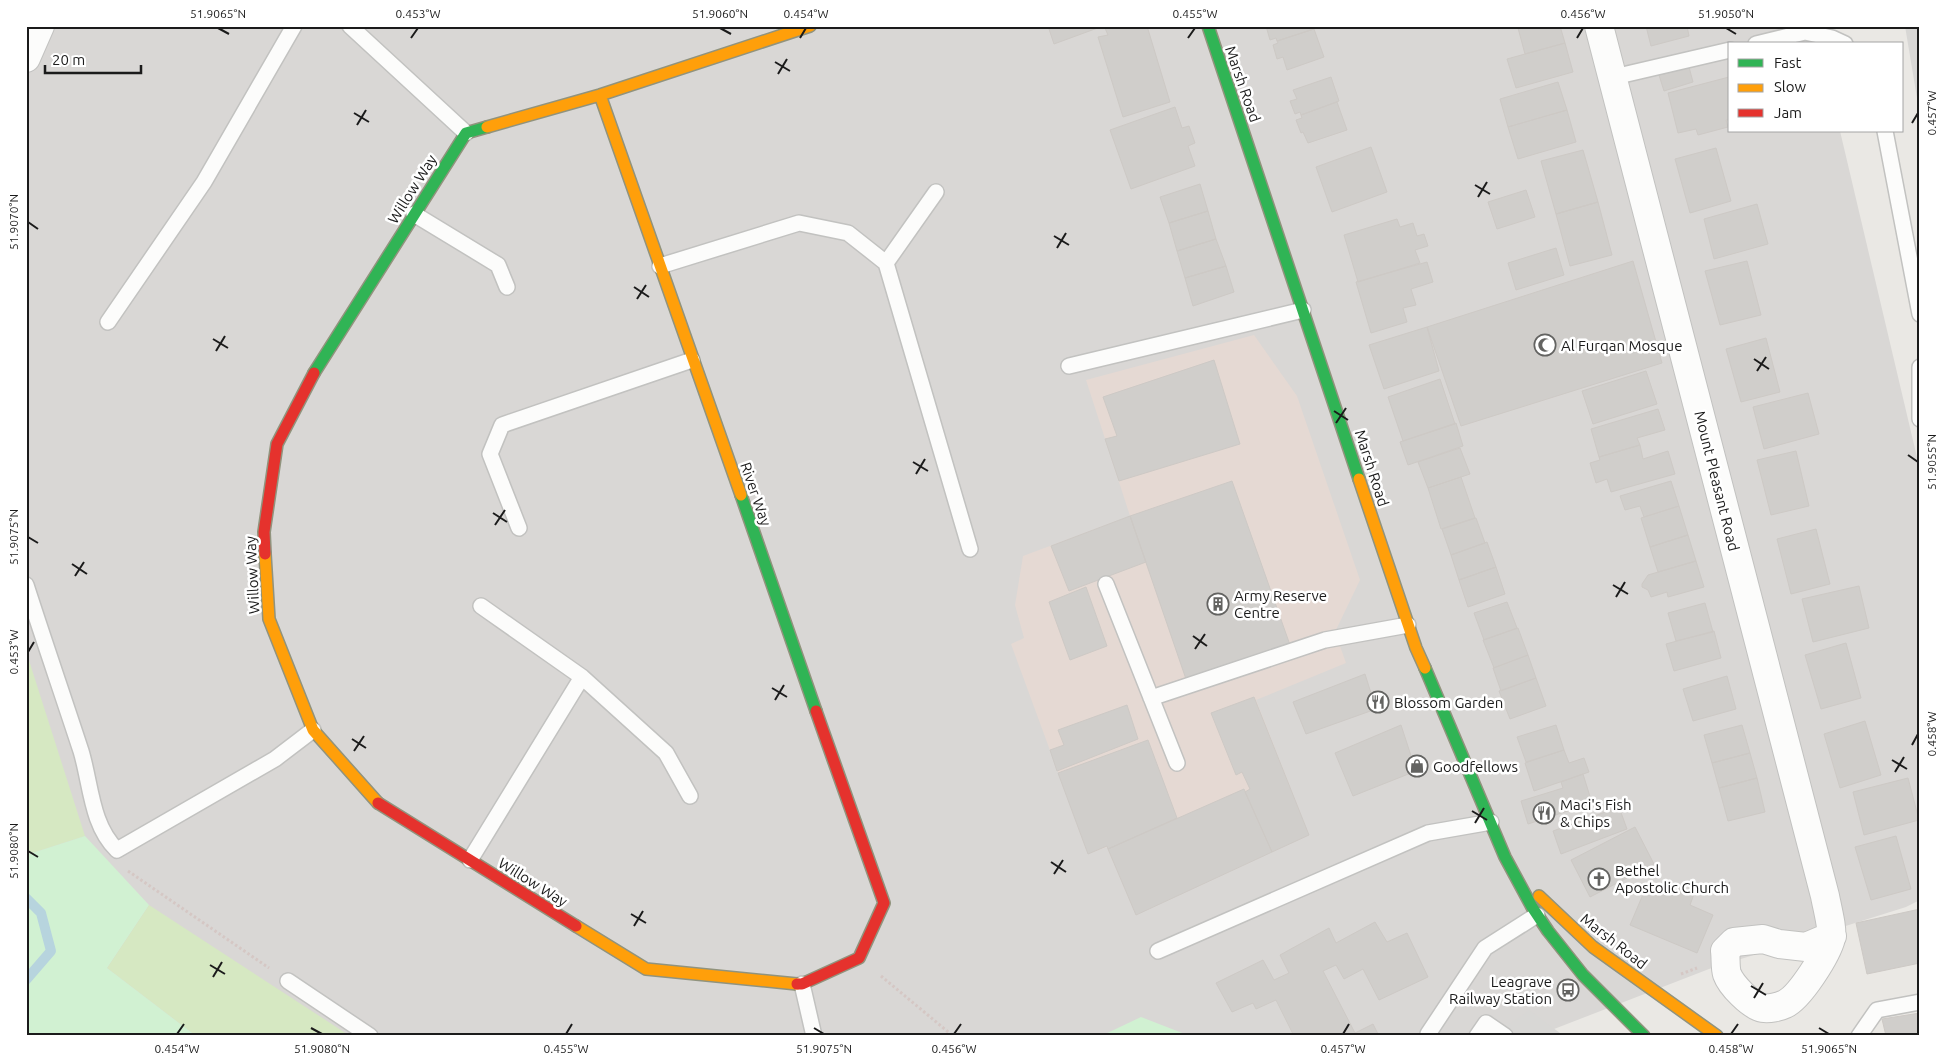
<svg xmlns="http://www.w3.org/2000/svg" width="1946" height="1062" font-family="Ubuntu,sans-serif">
  <rect width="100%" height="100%" fill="#eae8e4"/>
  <path fill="#d9d7d5" d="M26 26H1815L1819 44H1730V131H1840L1920 470V900L1906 907 1709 969 1536 1036H26Z"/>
  <path fill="#d8d7d5" d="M1905 26H1920V116Z
    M1529 1010 1564 1036H1493Z"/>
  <path fill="#e5d9d3" d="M1254 335 1297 396 1360 580 1335 632 1346 663 1256 700 1309 835 1136 915 1107 847 1088 854 1011 644 1024 638 1015 605 1023 556 1130 516 1086 380Z"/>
  <path fill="#d6e8c2" d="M26 651 85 836 26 855Z
    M149 905 350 1036H196L107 968Z"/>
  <path fill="#d1f1d2" d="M85 836 149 905 107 968 196 1036H26V855Z
    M1141 1017 1190 1036H1101Z"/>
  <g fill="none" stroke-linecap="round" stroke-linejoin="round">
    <path stroke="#b7d4de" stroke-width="10" d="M26 898 41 913 51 951 26 980"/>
  </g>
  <path fill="#d0cecb" stroke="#cdc9c5" d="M1048 26H1103L1054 44Z
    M1104 26H1147L1170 102 1123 117 1098 37 1108 35Z
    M1266 26H1313L1314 29 1277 41 1276 38 1270 40Z
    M1526 26H1560L1565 43 1525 54 1518 28Z
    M1646 26H1687L1689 36 1651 46Z
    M1314 29 1324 57 1287 70 1283 57 1277 59 1273 45 1278 43 1277 41Z
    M1565 43 1573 72 1516 88 1507 59Z
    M1689 67 1693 82 1664 91 1659 75Z
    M1331 77 1339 101 1301 115 1300 112 1295 114 1290 101 1297 99 1293 90Z
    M1729 77 1730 120H1726L1728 127 1698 135 1696 129 1678 133 1668 93Z
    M1558 82 1567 110 1508 127 1500 99Z
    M1337 102 1347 130 1308 143 1303 132 1301 133 1296 120 1302 118 1301 115Z
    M1175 107 1182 128 1189 126 1195 143 1188 146 1195 166 1131 189 1110 130Z
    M1567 110 1576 142 1518 159 1508 127Z
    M1371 147 1387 192 1332 212 1316 167Z
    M1716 148 1731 201 1690 213 1675 159Z
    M1583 150 1598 202 1556 214 1541 161Z
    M1200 184 1208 211 1169 223 1160 197Z
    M1526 190 1535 217 1497 229 1488 202Z
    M1598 202 1612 255 1570 266 1556 214Z
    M1757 204 1768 244 1714 259 1704 219Z
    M1208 211 1216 239 1177 251 1169 223Z
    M1397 219 1400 227 1413 223 1417 236 1424 234 1428 246 1415 250 1420 263 1358 282 1344 235Z
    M1216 239 1226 266 1185 278 1177 251Z
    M1556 248 1564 275 1516 290 1508 263Z
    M1633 261 1662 363 1461 426 1427 327Z
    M1747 261 1761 315 1720 325 1705 271Z
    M1427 262 1433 282 1411 289 1416 305 1403 308 1407 322 1371 333 1356 282Z
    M1226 266 1234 292 1193 306 1185 278Z
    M1427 327 1439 371 1384 389 1369 345Z
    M1766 338 1780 392 1741 402 1726 349Z
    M1214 360 1240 444 1119 481 1105 439 1117 436 1103 397Z
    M1646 371 1657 404 1593 424 1582 391Z
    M1440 379 1455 424 1403 441 1388 397Z
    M1808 393 1819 434 1764 449 1753 407Z
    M1658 409 1665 430 1637 438 1640 445 1599 457 1591 429Z
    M1456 423 1463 446 1408 465 1400 442Z
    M1640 445 1643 459 1668 451 1675 474 1611 492 1607 479 1596 483 1590 463 1600 460 1599 457Z
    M1460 448 1470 474 1428 488 1418 462Z
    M1796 451 1809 506 1771 515 1757 460Z
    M1461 477 1475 518 1441 529 1428 488Z
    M1232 481 1290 645 1187 682 1130 516Z
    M1671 481 1679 506 1644 517 1640 506 1625 510 1620 496Z
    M1679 506 1688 535 1650 547 1641 518Z
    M1130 516 1146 562 1069 591 1051 546Z
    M1476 518 1485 543 1451 555 1442 529Z
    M1816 529 1830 584 1791 594 1777 539Z
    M1688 535 1696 561 1658 572 1650 547Z
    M1487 542 1496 567 1459 580 1451 555Z
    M1696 561 1704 587 1668 597 1667 592 1651 597 1648 590 1642 587V584L1648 575Z
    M1496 567 1505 594 1468 607 1459 580Z
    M1859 586 1869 628 1813 642 1802 599Z
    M1086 587 1107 646 1070 660 1049 602Z
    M1507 602 1517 628 1484 640 1474 613Z
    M1705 603 1713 632 1676 641 1668 613Z
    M1518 628 1528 655 1494 668 1483 640Z
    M1714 631 1721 658 1674 671 1666 644Z
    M1846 643 1861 698 1821 709 1805 655Z
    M1528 655 1536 678 1501 691 1493 668Z
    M1365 674 1376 709 1306 734 1293 702Z
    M1727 676 1736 709 1693 721 1683 689Z
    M1536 678 1546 706 1510 719 1499 691Z
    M1254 697 1309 835 1272 852 1245 792 1250 789 1242 772 1236 775 1211 713Z
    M1127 705 1138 739 1057 771 1050 750 1064 745 1058 730Z
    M1865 721 1881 775 1840 788 1824 734Z
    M1401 725 1416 771 1353 796 1335 753Z
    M1556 725 1564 750 1526 762 1517 737Z
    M1742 725 1750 753 1712 763 1704 735Z
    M1148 740 1177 818 1108 849 1107 846 1088 854 1058 773Z
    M1564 750 1569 763 1584 758 1589 772 1534 791 1525 763Z
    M1750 753 1757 778 1719 788 1712 763Z
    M1583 774 1592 803 1528 824 1521 801 1563 788 1561 782Z
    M1757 778 1765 812 1728 821 1719 788Z
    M1908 778 1919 820 1864 835 1853 792Z
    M1244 789 1272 852 1136 915 1108 849Z
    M1619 807 1627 829 1561 854 1553 831Z
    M1635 827 1654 864 1590 897 1571 860Z
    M1896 836 1911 889 1871 900 1855 847Z
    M1647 885 1670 895 1674 885 1694 894 1690 905 1713 915 1697 953 1630 925Z
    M1920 909V963L1867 974 1856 923Z
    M1375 922 1387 942 1407 933 1428 977 1379 1000 1363 969 1344 979 1336 965 1323 971 1355 1033 1373 1024 1379 1036H1294L1276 1000 1256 1009 1253 1003 1232 1012 1216 983 1263 960 1274 980 1289 973 1280 955 1329 928 1336 943Z
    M1920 1013V1036H1886L1882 1019Z"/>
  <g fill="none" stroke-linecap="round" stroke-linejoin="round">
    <g stroke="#c2c2c0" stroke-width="18">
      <path id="lane" d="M350 26 466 133
        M1756 44 1805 32 1832 38 1845 44
        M1614 77 1730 50
        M1885 131 1920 314
        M414 214 498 265 507 287
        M886 263 936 192
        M660 266 799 223 848 233 886 263 970 549
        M108 322 204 182 294 26
        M1069 366 1303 310
        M1920 367V419
        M519 528 490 454 502 425 692 360
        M1106 584 1177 763
        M26 585C44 641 63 696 81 751 91 784 91 825 117 850L275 759 313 730
        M481 606 582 677 666 753 690 796
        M1151 698 1325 640 1408 625
        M470 860 582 677
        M1158 951 1428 833 1491 822
        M288 981 370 1036
        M802 984 814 1036
        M1428 1034 1485 948 1537 915
        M1477 1036 1486 1023 1505 1036
        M1859 1036 1877 1010 1920 1002"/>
    </g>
    <g stroke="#c2c2c0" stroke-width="30">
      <path id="street" d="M1599 26 1825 896C1827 907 1833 929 1831 938 1827 954 1800 997 1785 1004 1779 1007 1769 1009 1763 1008 1751 1006 1731 985 1727 974 1725 968 1726 958 1725 951L1734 942 1763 939 1779 944 1806 947 1832 936
        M26 58 40 26"/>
    </g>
    <g stroke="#91937d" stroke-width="14">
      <path id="fast" d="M1208 26 1359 479
        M314 373 466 133 487 127
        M741 495 816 711
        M1425 668 1505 857 1532 907 1548 931 1583 975 1644 1036"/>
    </g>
    <g stroke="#91937d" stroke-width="14">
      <path id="slow" d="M600 95 741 495
        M487 127 600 95 810 26
        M1359 479 1416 648 1425 668
        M265 554 269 619 313 730 378 803
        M1539 896 1593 947 1717 1036
        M576 926 646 969 797 984"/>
    </g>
    <g stroke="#91937d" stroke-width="14">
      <path id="jam" d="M265 554 264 532 277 444 314 373
        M378 803 576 926
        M797 984H802L859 958 884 903 816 711"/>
    </g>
    <path stroke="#d5c7c4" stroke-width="3" stroke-dasharray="2.5 2.5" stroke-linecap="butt" d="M128 871 269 968
      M1681 974 1697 968
      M881 976 953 1036"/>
    <use href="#lane" stroke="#fcfcfb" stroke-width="15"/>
    <use href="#street" stroke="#fcfcfb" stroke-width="28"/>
    <use href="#fast" stroke="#30b455" stroke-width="11"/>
    <use href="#slow" stroke="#ff9f0a" stroke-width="11"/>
    <use href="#jam" stroke="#e5322d" stroke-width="11"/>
  </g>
  <path fill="none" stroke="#1b1b1b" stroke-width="2" d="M218 28 229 34M720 28 731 34M1726 28 1736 34M411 38 418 28M800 38 806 28M1188 38 1195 28M1577 38 1583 28M775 62 790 71M778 74 787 59M354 113 369 122M1912 123 1918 113M357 125 366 110M1475 185 1490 194M1478 197 1487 182M28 222 38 229M1054 236 1069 245M1057 248 1066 233M634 287 649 297M637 299 646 285M213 339 228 348M216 351 225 336M1754 359 1769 369M1757 371 1766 357M1334 411 1348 420M1336 423 1346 408M1908 455 1918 462M913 462 928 471M916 474 925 459M493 513 507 522M495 525 505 510M28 537 38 543M72 564 87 574M75 576 84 562M1613 585 1628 594M1616 597 1625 582M1193 636 1207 646M1195 649 1205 634M28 652 34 642M772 688 787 697M775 700 784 685M352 739 366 748M1912 745 1918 734M354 751 364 736M1892 760 1907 769M1895 772 1904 757M1472 811 1487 820M1475 823 1484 808M28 851 38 857M1051 862 1066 872M1054 874 1063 860M631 914 646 923M634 926 643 911M210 965 225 974M213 977 222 962M1751 986 1766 995M1754 998 1763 983M311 1028 322 1034M814 1028 824 1034M1819 1028 1829 1034M177 1034 184 1024M566 1034 572 1024M954 1034 961 1024M1343 1034 1349 1024M1731 1034 1738 1024"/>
  <defs>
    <g id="mosque-ring" transform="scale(1.125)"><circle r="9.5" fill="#fff" stroke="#636361" stroke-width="1.5"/><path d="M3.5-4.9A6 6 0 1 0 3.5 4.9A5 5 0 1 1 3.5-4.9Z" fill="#636361"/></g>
    <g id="building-ring" transform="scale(1.125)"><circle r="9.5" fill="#fff" stroke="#636361" stroke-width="1.5"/><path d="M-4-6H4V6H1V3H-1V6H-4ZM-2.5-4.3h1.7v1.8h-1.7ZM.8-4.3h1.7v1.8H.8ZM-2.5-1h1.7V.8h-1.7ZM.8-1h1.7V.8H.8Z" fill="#636361"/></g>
    <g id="restaurant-ring" transform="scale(1.125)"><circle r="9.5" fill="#fff" stroke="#636361" stroke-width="1.5"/><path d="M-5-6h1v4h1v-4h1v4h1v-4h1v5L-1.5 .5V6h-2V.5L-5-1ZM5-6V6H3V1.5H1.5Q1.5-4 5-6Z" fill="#636361"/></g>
    <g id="shop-ring" transform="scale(1.125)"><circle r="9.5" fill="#fff" stroke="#636361" stroke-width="1.5"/><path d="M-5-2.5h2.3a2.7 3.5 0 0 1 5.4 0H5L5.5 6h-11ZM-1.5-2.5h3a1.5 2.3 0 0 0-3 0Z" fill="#636361"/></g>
    <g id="church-ring" transform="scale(1.125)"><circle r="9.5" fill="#fff" stroke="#636361" stroke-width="1.5"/><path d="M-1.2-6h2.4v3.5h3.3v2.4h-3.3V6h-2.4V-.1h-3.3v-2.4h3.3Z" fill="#636361"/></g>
    <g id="bus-ring" transform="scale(1.125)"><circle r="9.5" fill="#fff" stroke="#636361" stroke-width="1.5"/><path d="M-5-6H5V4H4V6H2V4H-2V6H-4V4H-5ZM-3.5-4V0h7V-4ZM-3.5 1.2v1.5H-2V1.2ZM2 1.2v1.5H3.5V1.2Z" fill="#636361"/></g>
  </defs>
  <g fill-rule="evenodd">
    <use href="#mosque-ring" x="1545" y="345"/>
    <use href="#building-ring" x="1218" y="604"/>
    <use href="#restaurant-ring" x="1378" y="702"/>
    <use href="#shop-ring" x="1417" y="766"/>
    <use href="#restaurant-ring" x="1544" y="813"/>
    <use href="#church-ring" x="1599" y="879"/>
    <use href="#bus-ring" x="1568" y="990"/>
  </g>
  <g text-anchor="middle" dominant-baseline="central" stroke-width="5" stroke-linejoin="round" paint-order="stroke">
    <g font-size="15" fill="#1b1b1b" stroke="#fff">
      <text transform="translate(1243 84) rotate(71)">Marsh Road</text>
      <text transform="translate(412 189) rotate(-58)">Willow Way</text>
      <text transform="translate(1372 468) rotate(72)">Marsh Road</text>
      <text transform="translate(1717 481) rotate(76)">Mount Pleasant Road</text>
      <text transform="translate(756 494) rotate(71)">River Way</text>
      <text transform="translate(252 575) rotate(-93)">Willow Way</text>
      <text transform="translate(533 882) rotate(32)">Willow Way</text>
      <text transform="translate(1614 941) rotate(38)">Marsh Road</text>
    </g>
    <g font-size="15" fill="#1b1b1b" stroke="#fff" text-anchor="start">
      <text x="1561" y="345">Al Furqan Mosque</text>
      <text x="1234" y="595">Army Reserve<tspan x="1234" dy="17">Centre</tspan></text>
      <text x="1394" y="702">Blossom Garden</text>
      <text x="1433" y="766">Goodfellows</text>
      <text x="1560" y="804">Maci's Fish<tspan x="1560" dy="17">&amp; Chips</tspan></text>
      <text x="1615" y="870">Bethel<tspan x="1615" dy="17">Apostolic Church</tspan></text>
      <text x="1552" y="981" text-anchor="end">Leagrave<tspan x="1552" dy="17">Railway Station</tspan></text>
    </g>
  </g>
  <rect width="1946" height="1062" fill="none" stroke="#ffffff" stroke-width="55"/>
  <rect x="1728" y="42" width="175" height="90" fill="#ffffff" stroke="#a4a4a4"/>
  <rect x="1738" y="59" width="25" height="8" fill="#30b455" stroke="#a4a4a4"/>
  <text x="1774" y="68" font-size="15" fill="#1b1b1b">Fast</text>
  <rect x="1738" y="84" width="25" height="8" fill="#ff9f0a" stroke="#a4a4a4"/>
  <text x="1774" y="92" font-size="15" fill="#1b1b1b">Slow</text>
  <rect x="1738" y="109" width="25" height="8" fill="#e5322d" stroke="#a4a4a4"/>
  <text x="1774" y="118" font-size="15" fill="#1b1b1b">Jam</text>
  <path d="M45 65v8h96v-8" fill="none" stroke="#1b1b1b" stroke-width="2.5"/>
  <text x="52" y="65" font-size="15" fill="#1b1b1b" stroke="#ffffff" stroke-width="4" paint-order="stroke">20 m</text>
  <rect x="28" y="28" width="1890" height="1006" fill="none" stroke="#1b1b1b" stroke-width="2"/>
  <g font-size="12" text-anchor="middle" fill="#1b1b1b">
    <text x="218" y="18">51.9065°N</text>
    <text x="418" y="18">0.453°W</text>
    <text x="720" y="18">51.9060°N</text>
    <text x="806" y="18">0.454°W</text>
    <text x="1195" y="18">0.455°W</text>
    <text x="1583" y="18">0.456°W</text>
    <text x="1726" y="18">51.9050°N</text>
    <text transform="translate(1932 113) rotate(-90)" y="4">0.457°W</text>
    <text transform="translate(14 222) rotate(-90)" y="4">51.9070°N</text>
    <text transform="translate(1932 462) rotate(-90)" y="4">51.9055°N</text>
    <text transform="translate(14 537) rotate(-90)" y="4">51.9075°N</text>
    <text transform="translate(14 652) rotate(-90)" y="4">0.453°W</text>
    <text transform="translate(1932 734) rotate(-90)" y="4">0.458°W</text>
    <text transform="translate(14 851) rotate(-90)" y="4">51.9080°N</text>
    <text x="177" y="1053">0.454°W</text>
    <text x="322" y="1053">51.9080°N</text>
    <text x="566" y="1053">0.455°W</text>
    <text x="824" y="1053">51.9075°N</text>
    <text x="954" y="1053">0.456°W</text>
    <text x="1343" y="1053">0.457°W</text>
    <text x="1731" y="1053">0.458°W</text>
    <text x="1829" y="1053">51.9065°N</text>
  </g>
</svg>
